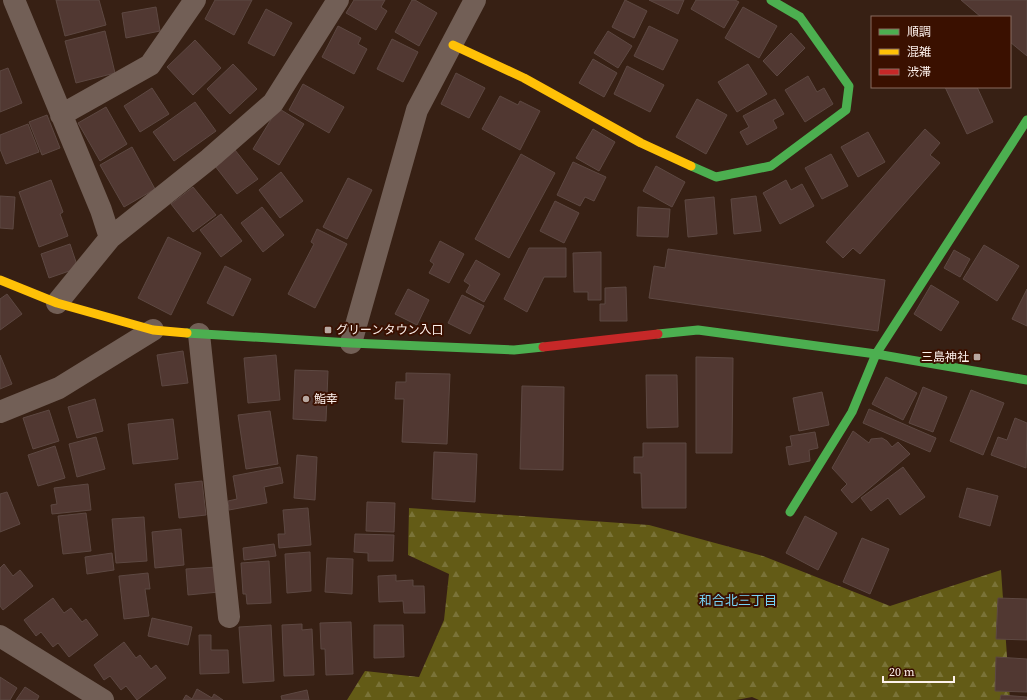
<svg xmlns="http://www.w3.org/2000/svg" width="1027" height="700" font-family="'Source Serif 4','Noto Sans JP',serif">
  <defs>
    <pattern id="forest-firs" width="22" height="20" patternUnits="userSpaceOnUse"><rect width="22" height="20" fill="#635b16"/><path d="M5 1l3.5 6h-7zM16 11l3.5 6h-7z" fill="#7a7338"/></pattern>
  </defs>
  <rect width="100%" height="100%" fill="#372014"/>
  <path fill="url(#forest-firs)" d="M409 508 649 525 763 556 890 606 1001 570 1010 700H759L752 697 736 700H347L365 671 419 677 444 620 449 574 408 555Z"/>
  <path fill="#513832" stroke="#5d4842" d="M56 0H99L106 25 65 36Z
    M215 0H252L234 35 205 19Z
    M354 0H385L381 7 387 11 376 30 346 13Z
    M412 0H415L437 13 419 46 395 32Z
    M625 0 647 11 634 38 612 27Z
    M649 0H684L678 14Z
    M696 0H735L739 2 724 28 691 9Z
    M961 0H1027V56L1010 42V17H981Z
    M156 7 160 31 126 38 122 13Z
    M743 7 777 26 759 58 725 38Z
    M266 9 292 23 274 56 248 43Z
    M338 26 361 38 358 44 367 49 354 74 322 57Z
    M649 26 678 40 663 70 634 56Z
    M105 31 115 73 76 83 65 41Z
    M608 31 632 46 618 68 594 53Z
    M791 33 805 48 777 76 763 61Z
    M392 39 418 52 403 82 377 69Z
    M195 40 221 68 193 95 167 67Z
    M593 59 617 73 604 97 579 83Z
    M233 64 257 89 230 114 207 89Z
    M748 64 767 94 737 112 718 82Z
    M627 66 664 85 650 112 614 94Z
    M8 68 22 103 0 112V71Z
    M456 73 485 88 469 118 441 104Z
    M808 76 817 92 824 88 833 104 805 122 785 90Z
    M303 84 344 107 329 133 289 110Z
    M945 87H977L993 122 967 134Z
    M152 88 169 114 140 132 124 106Z
    M500 96 518 105 520 101 540 111 520 150 482 129Z
    M697 99 727 115 706 154 676 137Z
    M775 99 784 114 773 120 777 128 747 145 740 132 749 127 743 116Z
    M195 102 216 131 174 161 153 132Z
    M106 107 127 144 100 161 78 123Z
    M278 108 304 124 279 165 253 149Z
    M47 115 60 148 42 155 29 122Z
    M28 124 39 152 6 164 0 149V135Z
    M593 129 615 142 599 171 576 158Z
    M925 129 940 143 930 155 940 163 860 254 853 248 843 258 826 242Z
    M868 132 885 162 858 177 841 147Z
    M132 147 155 189 124 207 100 165Z
    M235 150 258 179 237 194 215 166Z
    M521 154 555 173 509 258 475 239Z
    M831 154 848 186 822 199 805 168Z
    M573 162 606 177 594 201 585 197 580 206 557 195Z
    M656 166 685 182 672 207 643 191Z
    M281 172 303 201 280 218 259 190Z
    M348 178 372 190 347 239 323 227Z
    M51 180 63 212 60 214 68 236 39 247 19 192Z
    M786 180 791 190 802 184 814 206 780 224 763 193Z
    M193 187 216 215 193 232 171 204Z
    M0 196 15 197 13 229 0 228Z
    M756 196 761 231 734 234 731 199Z
    M714 197 717 234 688 237 685 200Z
    M555 201 579 213 564 243 540 231Z
    M262 207 284 235 263 252 241 223Z
    M638 207 670 209 668 237 637 236Z
    M221 214 242 241 221 257 200 230Z
    M317 229 347 244 315 308 288 294 314 244 311 242Z
    M168 237 201 253 171 315 138 298Z
    M440 241 464 254 449 283 429 273 434 264 430 261Z
    M70 244 78 268 49 278 41 254Z
    M984 245 1019 266 997 301 963 279Z
    M529 248H566V277H544L527 312 504 299Z
    M668 249 885 280 878 331 649 298 654 266 665 268Z
    M954 250 970 259 960 277 944 268Z
    M601 252V300H588V292H574L573 253Z
    M476 260 500 274 484 302 466 292 470 285 464 281Z
    M225 266 251 279 233 316 207 303Z
    M931 285 959 302 941 331 914 314Z
    M626 287 627 321H600V304H605V288Z
    M408 289 429 300 417 325 395 314Z
    M1027 289V326L1012 319Z
    M7 294 22 314 0 330V299Z
    M462 295 484 306 470 334 448 323Z
    M183 351 188 383 162 386 157 355Z
    M0 355 12 384 0 389Z
    M276 355 280 400 248 403 244 358Z
    M696 357 733 358 732 453H696Z
    M295 370 328 371 326 421 293 419Z
    M406 373 450 374 447 444 402 442 404 399H395L396 382H406Z
    M646 375H677L678 427 647 428Z
    M886 377 917 393 903 420 872 404Z
    M522 386 564 387 563 470 520 469Z
    M923 387 947 397 933 432 909 423Z
    M971 390 1004 403 983 455 950 441Z
    M822 392 829 425 799 431 793 398Z
    M95 399 103 431 77 438 68 407Z
    M869 409 936 438 930 452 863 423Z
    M49 410 59 441 33 449 23 418Z
    M270 411 278 464 246 469 238 415Z
    M1015 418 1027 423 1026 468 991 455 998 437 1007 440Z
    M173 419 178 459 133 464 128 424Z
    M853 431 869 443 871 439 882 438 887 441 892 447 898 442 910 454 852 503 841 490 847 484 832 468Z
    M815 432 818 448 809 450 810 461 789 465 786 447 792 446 790 436Z
    M96 437 105 469 77 477 69 444Z
    M643 443H686V508H642L641 473H634V457H643Z
    M55 446 65 478 38 486 28 455Z
    M434 452 477 454 475 502 432 499Z
    M297 455 317 457 315 500 294 498Z
    M280 467 283 483 264 487 267 503 229 510 228 501 237 499 233 476Z
    M903 467 925 497 900 515 888 498 871 511 861 498Z
    M202 481 206 515 179 518 175 484Z
    M88 484 91 510 52 514 51 505 57 504 54 488Z
    M967 488 998 496 990 526 959 517Z
    M7 492 20 524 0 532V494Z
    M367 502 395 503 394 532 366 531Z
    M308 508 311 545 279 548 278 534H285L283 510Z
    M86 513 91 551 63 554 58 516Z
    M805 516 837 533 818 570 786 553Z
    M144 517 147 561 116 563 112 519Z
    M181 529 184 565 155 568 152 532Z
    M355 534 394 535 393 561H368V553L354 552Z
    M862 538 889 549 870 594 843 582Z
    M274 544 276 556 244 560 243 548Z
    M310 552 311 591 287 593 285 554Z
    M112 553 114 570 87 574 85 557Z
    M327 558 353 559 352 594 325 592Z
    M269 561 271 603 247 604 246 594H243L241 563Z
    M4 564 13 576 20 570 33 586 3 610 0 606V568Z
    M217 567 219 592 188 595 186 569Z
    M148 573 150 589H145L149 616 124 619 119 576Z
    M396 575V581L413 580V586H424L425 613H404L403 601 379 602 378 576Z
    M53 598 64 613 71 608 82 622 86 619 98 635 69 657 58 643 53 647 41 632 36 636 24 620Z
    M998 598 1027 599V640L996 639Z
    M152 618 192 627 188 645 148 636Z
    M351 622 353 674 326 675 325 649H321L320 623Z
    M302 624V630L312 629 314 675 284 676 282 625Z
    M271 625 274 681 243 683 239 627Z
    M374 625H403L404 657 374 658Z
    M199 635H211V650H228L229 673 200 674Z
    M124 642 136 658 140 655 151 669 156 665 166 678 137 700 126 686 121 690 110 676 104 680 94 665Z
    M996 657 1027 659V692L995 691Z
    M0 677 17 688 10 700H0Z
    M25 687 39 696 37 700H16Z
    M197 689 212 698 214 694 223 700H183L186 695 192 699Z
    M307 690 309 700H282L281 696Z
    M1001 695 1027 697V700H1000Z"/>
  <g fill="none" stroke-linecap="round" stroke-linejoin="round">
    <path stroke="#725f56" stroke-width="22" d="M14 0 101 210 110 238
      M61 115 150 65 195 0
      M57 303 110 238 209 159 273 103 338 0
      M199 334 229 617
      M351 343 417 110 475 0
      M0 412 59 388 153 330
      M0 636 103 700"/>
    <path stroke="#4caf50" stroke-width="9" d="M691 166 716 177 771 166 846 110 849 86 800 17 771 0
      M187 333 351 343 514 350 543 347
      M658 334 698 330 876 354 1027 380
      M790 512 852 412 876 354 1027 120"/>
    <path stroke="#ffc107" stroke-width="9" d="M453 45 524 78 641 143 691 166
      M0 280 57 303 153 330 187 333"/>
    <path stroke="#c62828" stroke-width="9" d="M543 347 658 334"/>
  </g>
  <g fill="#b8a8a1" stroke="#3a1000" stroke-width="1.5">
    <rect x="324" y="326" width="8" height="8" rx="2"/>
    <rect x="973" y="353" width="8" height="8" rx="2"/>
    <circle cx="306" cy="399" r="4"/>
  </g>
  <g text-anchor="middle" dominant-baseline="central" stroke-width="4" stroke-linejoin="round" paint-order="stroke">
    <g font-size="12" fill="#fef2ed" stroke="#3a1000" text-anchor="start">
      <text x="336" y="330">グリーンタウン入口</text>
      <text x="969" y="357" text-anchor="end">三島神社</text>
      <text x="314" y="399">鮨幸</text>
    </g>
    <g font-size="13" fill="#77d3f5" stroke="#3a1000">
      <text x="738" y="600">和合北三丁目</text>
    </g>
  </g>
  <rect x="871" y="16" width="140" height="72" fill="#3a1000" stroke="#886a5f"/>
  <rect x="879" y="29" width="20" height="6" fill="#4caf50" stroke="#886a5f"/>
  <text x="907" y="36" font-size="12" fill="#fef2ed">順調</text>
  <rect x="879" y="49" width="20" height="6" fill="#ffc107" stroke="#886a5f"/>
  <text x="907" y="56" font-size="12" fill="#fef2ed">混雑</text>
  <rect x="879" y="69" width="20" height="6" fill="#c62828" stroke="#886a5f"/>
  <text x="907" y="76" font-size="12" fill="#fef2ed">渋滞</text>
  <path d="M883 676v6h71v-6" fill="none" stroke="#fef2ed" stroke-width="2"/>
  <text x="889" y="676" font-size="12" fill="#fef2ed" stroke="#3a1000" stroke-width="3" paint-order="stroke">20 m</text>
</svg>
